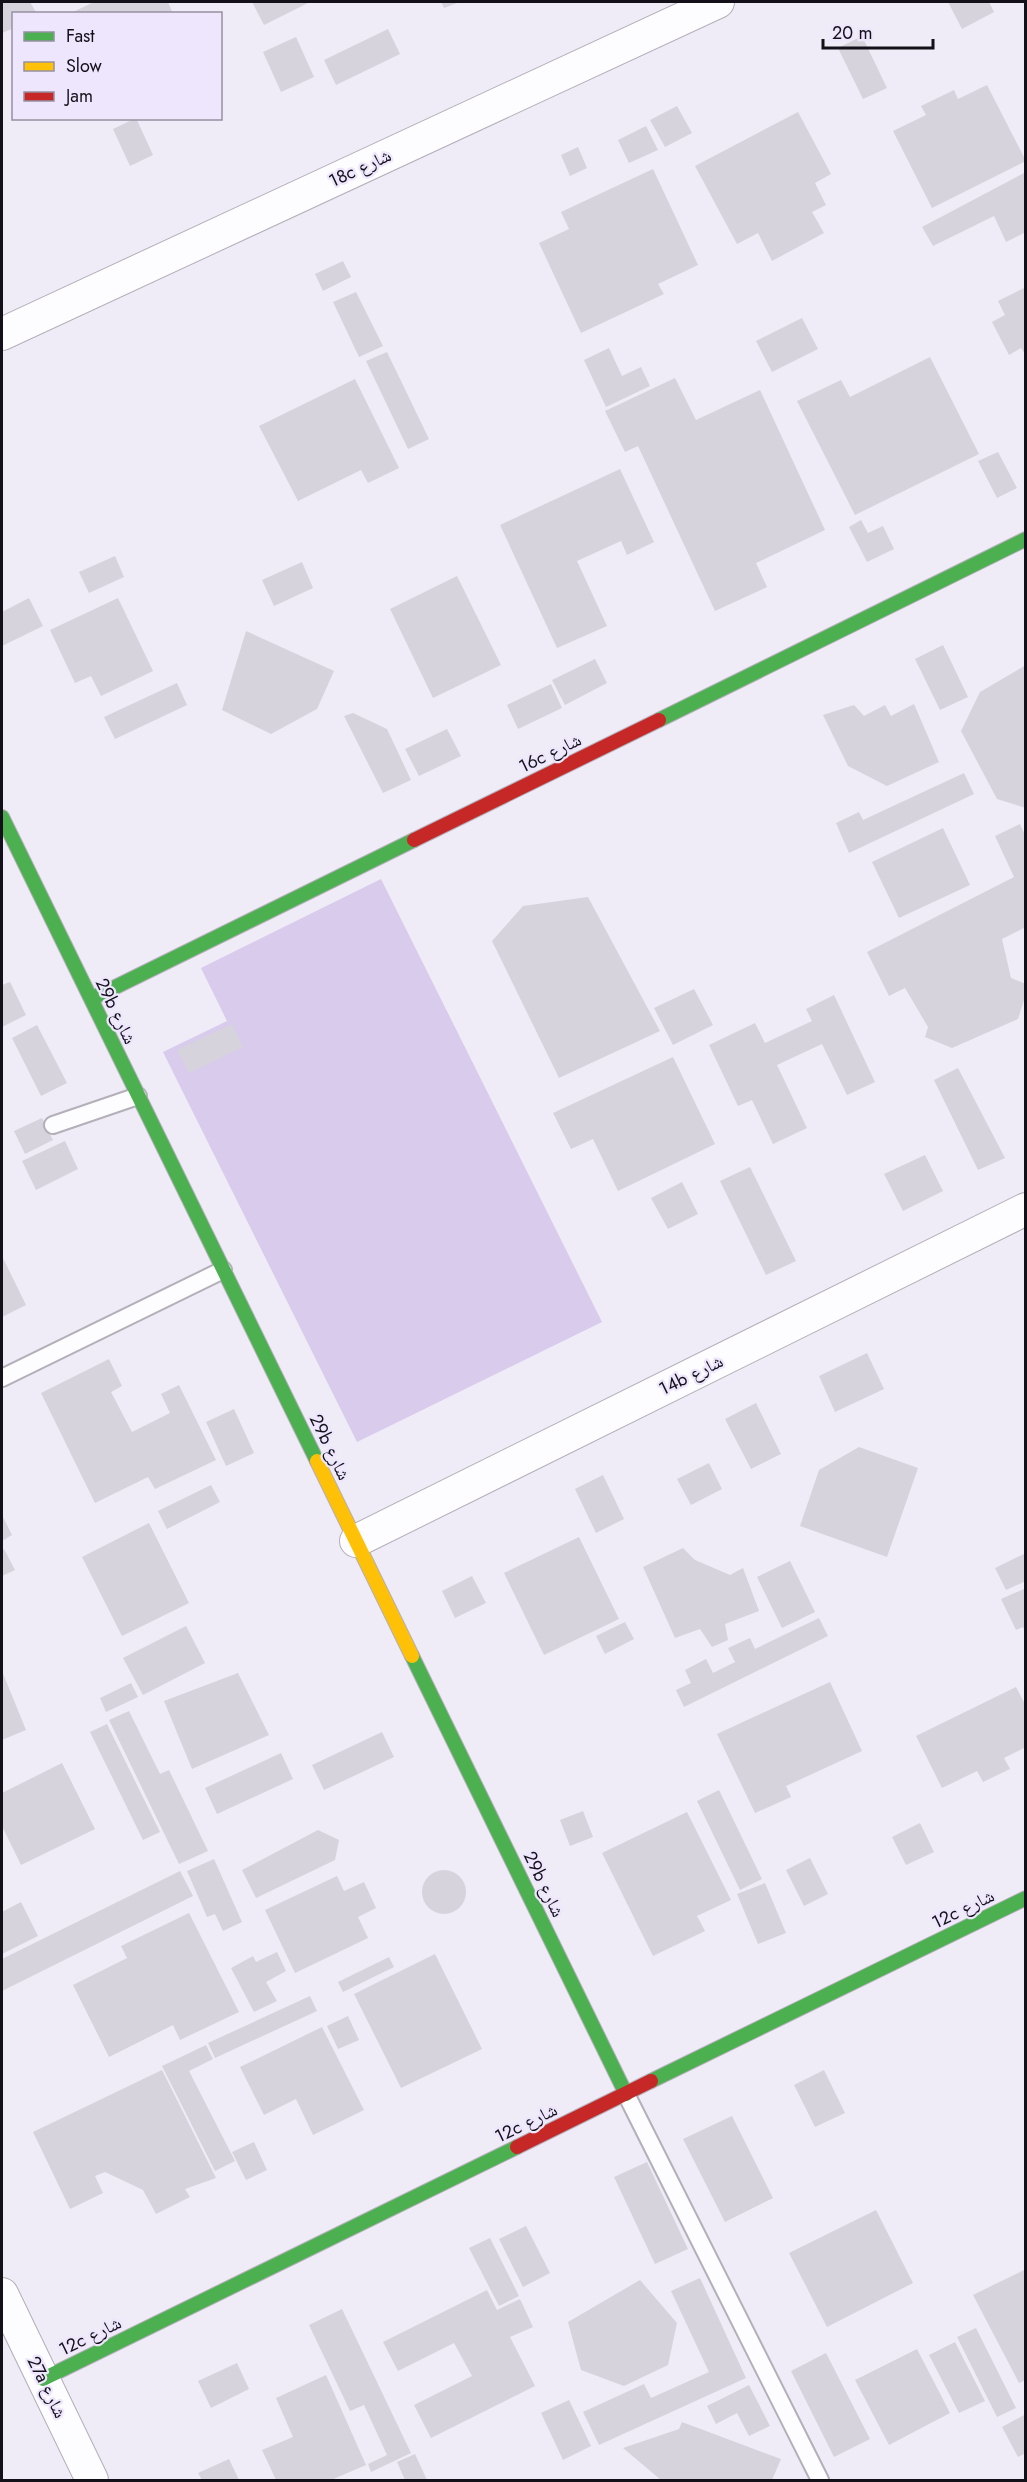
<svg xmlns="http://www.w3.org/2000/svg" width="1027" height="2482" font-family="Jost,'Noto Naskh Arabic',sans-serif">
  <rect width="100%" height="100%" fill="#efebf7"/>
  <path fill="#d8cbeb" d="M381 879 602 1322 357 1442 163 1052 227 1021 201 968Z"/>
  <path fill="#d7d3dd" d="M2 2H30L37 14H14V28L2 33Z
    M94 2H168L173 14H69Z
    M252 2H310L264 25Z
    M441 2H460L444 8Z
    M948 2H989L994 12 962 29Z
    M388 29 400 54 336 85 324 60Z
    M862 36 887 88 863 99 838 48Z
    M296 37 314 77 281 92 263 52Z
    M987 85 1026 161 932 208 893 131 926 115 921 106 954 90 958 99Z
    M677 106 692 133 665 147 650 120Z
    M798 112 831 174 815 183 826 205 812 212 824 233 772 261 758 233 737 244 695 166Z
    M136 118 153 155 130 166 113 129Z
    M646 126 658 150 629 163 618 140Z
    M578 147 587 168 570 176 561 155Z
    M653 169 698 265 658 284 664 294 581 333 539 243 569 229 561 212Z
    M1026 172V232L1006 242 994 216 933 246 922 227Z
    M343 261 351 277 323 291 315 274Z
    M1026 287V356L1021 348 1009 355 992 322 1005 315 998 301Z
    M356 292 383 346 359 357 333 302Z
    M802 318 818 349 772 372 756 341Z
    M609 348 622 376 641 367 650 386 606 407 584 360Z
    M387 352 429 439 408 449 366 361Z
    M930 357 979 454 855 515 797 401 841 380 850 397Z
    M675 378 696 420 760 390 825 530 756 563 767 587 715 611 638 446 625 452 605 411Z
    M355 379 399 468 368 483 361 470 298 501 259 426Z
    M998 452 1017 488 997 498 978 461Z
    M620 469 654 542 627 555 621 541 577 561 607 626 557 648 500 525Z
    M861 520 868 533 883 526 894 549 867 562 849 527Z
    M115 556 124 577 89 593 79 572Z
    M302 562 313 588 274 606 262 580Z
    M457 576 501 665 433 698 390 609Z
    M29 598 43 626 2 646V612Z
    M118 598 153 671 101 696 91 676 75 683 50 630Z
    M246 631 334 671 317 709 271 734 222 710Z
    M943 645 968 697 940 710 915 659Z
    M595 659 607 683 565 705 552 680Z
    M1026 665V808L997 799 961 731 980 692Z
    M177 683 187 705 115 739 104 717Z
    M551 684 562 708 518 729 507 705Z
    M914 704 939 762 887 786 848 766 823 715 854 705 864 716 885 705 891 716Z
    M353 713 387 729 411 780 383 793 344 716Z
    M447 729 461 756 419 776 405 749Z
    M964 773 974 794 849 853 836 823 859 812 863 820Z
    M1020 824 1026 837V927L1002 939 1011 978 1026 984V994L1018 1019 952 1048 925 1037 928 1027 905 988 889 996 867 952 1014 877 995 836Z
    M943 828 970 885 899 918 872 862Z
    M588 897 660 1031 559 1078 492 941 523 906Z
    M10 982 26 1015 2 1027V985Z
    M694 989 713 1025 673 1045 654 1008Z
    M834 995 875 1082 847 1095 822 1044 777 1065 807 1128 773 1144 752 1100 738 1106 709 1045 755 1023 765 1043 812 1021 806 1009Z
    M232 1024 243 1047 189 1073 177 1050Z
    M37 1025 67 1083 41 1096 12 1038Z
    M673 1057 715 1144 618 1191 593 1139 571 1149 553 1113Z
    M958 1068 1005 1158 978 1170 934 1080Z
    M42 1118 53 1140 25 1154 14 1131Z
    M65 1141 78 1169 36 1190 22 1161Z
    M925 1155 943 1191 903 1211 884 1174Z
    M750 1167 796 1261 766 1275 720 1181Z
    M682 1182 698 1214 668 1229 651 1198Z
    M2 1256 26 1305 2 1317Z
    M867 1353 884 1389 835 1412 819 1376Z
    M109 1359 122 1386 111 1392 132 1432 170 1413 161 1394 179 1385 216 1460 155 1489 148 1477 95 1503 41 1393Z
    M756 1403 781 1454 751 1469 725 1419Z
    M234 1409 254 1453 226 1466 206 1422Z
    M859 1447 918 1468 887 1557 800 1526 819 1470Z
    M709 1463 722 1489 691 1505 677 1479Z
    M603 1475 624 1519 596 1533 575 1489Z
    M211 1485 220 1502 167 1529 158 1511Z
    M2 1515 12 1535 2 1541Z
    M149 1523 189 1603 122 1636 82 1557Z
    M579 1537 619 1619 544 1655 504 1573Z
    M683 1548 695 1560 730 1575 743 1568 759 1611 725 1624 728 1640 712 1647 700 1629 675 1638 643 1567Z
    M4 1549 15 1570 2 1576V1550Z
    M1026 1553V1581L1006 1590 995 1568Z
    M790 1561 815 1612 782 1628 757 1577Z
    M472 1576 486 1603 455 1618 442 1591Z
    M1026 1588V1633L1023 1627 1016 1630 1001 1599Z
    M819 1618 828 1636 684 1707 676 1690 691 1683 685 1670 706 1659 713 1673 735 1662 728 1648 750 1638 755 1649Z
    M625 1622 634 1639 605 1654 596 1636Z
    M186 1626 205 1663 143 1695 123 1658Z
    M2 1671 26 1730 2 1740Z
    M238 1673 269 1735 192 1769 164 1701Z
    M830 1682 862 1751 786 1786 791 1797 755 1813 717 1734Z
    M131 1683 138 1697 106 1712 100 1698Z
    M1016 1687 1026 1706V1747L1004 1758 1010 1769 983 1782 977 1771 942 1788 916 1736Z
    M129 1711 160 1774 169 1770 208 1851 179 1864 109 1720Z
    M107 1724 160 1832 143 1840 90 1732Z
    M382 1732 394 1757 324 1790 312 1765Z
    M281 1753 293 1779 217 1814 205 1788Z
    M62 1763 95 1829 21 1865 2 1826V1793Z
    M719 1790 762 1879 740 1890 697 1801Z
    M583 1811 593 1837 570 1846 560 1820Z
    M687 1812 731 1900 697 1916 705 1931 653 1956 602 1853Z
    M920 1823 934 1852 906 1865 892 1837Z
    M318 1830 339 1840 335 1860 256 1898 242 1870Z
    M810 1858 828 1894 804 1906 786 1870Z
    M214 1859 242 1922 223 1931 215 1914 207 1917 187 1871Z
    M422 1892a22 22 0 1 1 44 0a22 22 0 1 1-44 0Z
    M180 1871 193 1896 2 1991V1959Z
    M337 1876 344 1891 364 1882 376 1908 358 1917 368 1938 295 1973 265 1910Z
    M765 1883 786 1933 758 1944 737 1894Z
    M21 1902 38 1936 2 1954V1912Z
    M189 1913 239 2012 180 2040 173 2025 109 2057 73 1985 127 1958 121 1946Z
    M277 1952 286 1971 266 1982 277 2001 254 2012 231 1968 253 1956 256 1962Z
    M435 1954 482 2049 401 2088 354 1994Z
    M389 1957 394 1967 343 1992 338 1982Z
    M310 1996 317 2011 215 2058 208 2043Z
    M348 2016 359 2040 338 2049 327 2026Z
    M322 2027 364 2110 313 2135 296 2099 264 2115 240 2067Z
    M206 2045 213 2059 189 2071 235 2161 215 2171 162 2066Z
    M162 2070 216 2178 185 2189 190 2197 156 2214 143 2190 105 2172 95 2176 103 2193 70 2209 33 2132Z
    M824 2070 845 2113 815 2127 794 2085Z
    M732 2116 773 2198 725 2222 683 2139Z
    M254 2142 267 2170 246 2180 232 2152Z
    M647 2162 688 2249 655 2264 614 2177Z
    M876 2210 913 2283 827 2327 789 2253Z
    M526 2226 550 2273 523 2287 499 2239Z
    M490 2238 519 2296 499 2306 469 2248Z
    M1026 2269V2380L1019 2383 973 2295Z
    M700 2278 746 2378 599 2445 583 2412 644 2384 651 2398 709 2372 671 2291Z
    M640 2280 677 2323 668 2365 624 2386 581 2370 568 2322Z
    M487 2290 497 2310 520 2299 533 2327 510 2337 535 2386 431 2438 414 2405 472 2376 454 2343 398 2371 383 2342Z
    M342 2309 411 2453 371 2472 368 2464 387 2455 364 2405 350 2411 309 2325Z
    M976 2328 1016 2408 997 2417 957 2337Z
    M955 2342 985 2401 959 2413 929 2355Z
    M917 2349 950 2413 889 2445 855 2380Z
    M826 2353 870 2439 834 2457 791 2371Z
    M237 2363 249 2389 211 2408 198 2381Z
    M326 2375 366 2465 331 2480H276L262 2450 293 2437 276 2398Z
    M749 2385 770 2426 749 2436 737 2413 716 2424 707 2406Z
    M569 2400 591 2446 563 2460 541 2413Z
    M1026 2414V2453L1018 2457 1002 2427Z
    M682 2422 781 2459 772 2480H661L623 2448 679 2429Z
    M415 2454 427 2480H405L397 2462Z
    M229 2459 239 2480H202L198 2473Z"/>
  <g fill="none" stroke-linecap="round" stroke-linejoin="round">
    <g stroke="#b3b0b9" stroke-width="20">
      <path id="lane" d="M53 1125 138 1096
        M2 1378 223 1270
        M626 2094 820 2480"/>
    </g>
    <g stroke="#b3b0b9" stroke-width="34">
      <path id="street" d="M2 334 718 2
        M356 1541 1026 1209
        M2 2294 92 2480"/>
    </g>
    <g stroke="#b3b0b9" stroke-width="16">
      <path id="fast" d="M659 720 1026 539
        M2 817 317 1461
        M91 999 414 840
        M412 1656 626 2094
        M651 2081 1026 1898
        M43 2379 517 2147"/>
    </g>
    <g stroke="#b3b0b9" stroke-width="16">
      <path id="slow" d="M317 1461 412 1656"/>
    </g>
    <g stroke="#b3b0b9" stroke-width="16">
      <path id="jam" d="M414 840 659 720
        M517 2147 651 2081"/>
    </g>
    <use href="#lane" stroke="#fdfcfe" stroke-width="16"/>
    <use href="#street" stroke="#fdfcfe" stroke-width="32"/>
    <use href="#fast" stroke="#4caf50" stroke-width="14"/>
    <use href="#slow" stroke="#ffc107" stroke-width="14"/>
    <use href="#jam" stroke="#c62828" stroke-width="14"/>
  </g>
  <g text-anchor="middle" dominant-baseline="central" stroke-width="4.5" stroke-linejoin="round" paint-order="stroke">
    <g font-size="18" fill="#131019" stroke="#eee6fc">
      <text transform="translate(360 168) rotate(-25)">18c شارع</text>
      <text transform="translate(550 753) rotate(-26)">16c شارع</text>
      <text transform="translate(116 1011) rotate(64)">29b شارع</text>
      <text transform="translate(691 1375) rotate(-26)">14b شارع</text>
      <text transform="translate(330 1447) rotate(64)">29b شارع</text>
      <text transform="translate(544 1884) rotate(64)">29b شارع</text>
      <text transform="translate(963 1909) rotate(-26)">12c شارع</text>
      <text transform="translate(526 2123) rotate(-26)">12c شارع</text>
      <text transform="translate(90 2336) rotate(-26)">12c شارع</text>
      <text transform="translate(47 2387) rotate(64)">27a شارع</text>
    </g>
  </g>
  <rect width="1027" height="2482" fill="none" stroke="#131019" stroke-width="6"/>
  <rect x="12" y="12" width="210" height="108" fill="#eee6fc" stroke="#9690a1" stroke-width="1.5"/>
  <rect x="24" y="32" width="30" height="9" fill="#4caf50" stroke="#9690a1" stroke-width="1.5"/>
  <text x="66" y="42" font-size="18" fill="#131019">Fast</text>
  <rect x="24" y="62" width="30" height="9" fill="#ffc107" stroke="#9690a1" stroke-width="1.5"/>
  <text x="66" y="72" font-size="18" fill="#131019">Slow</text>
  <rect x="24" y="92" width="30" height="9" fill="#c62828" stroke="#9690a1" stroke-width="1.5"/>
  <text x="66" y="102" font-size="18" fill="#131019">Jam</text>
  <path d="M823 39v9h110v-9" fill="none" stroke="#131019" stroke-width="3"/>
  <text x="832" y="39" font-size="18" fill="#131019" stroke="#eee6fc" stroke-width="4.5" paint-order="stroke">20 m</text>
</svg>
